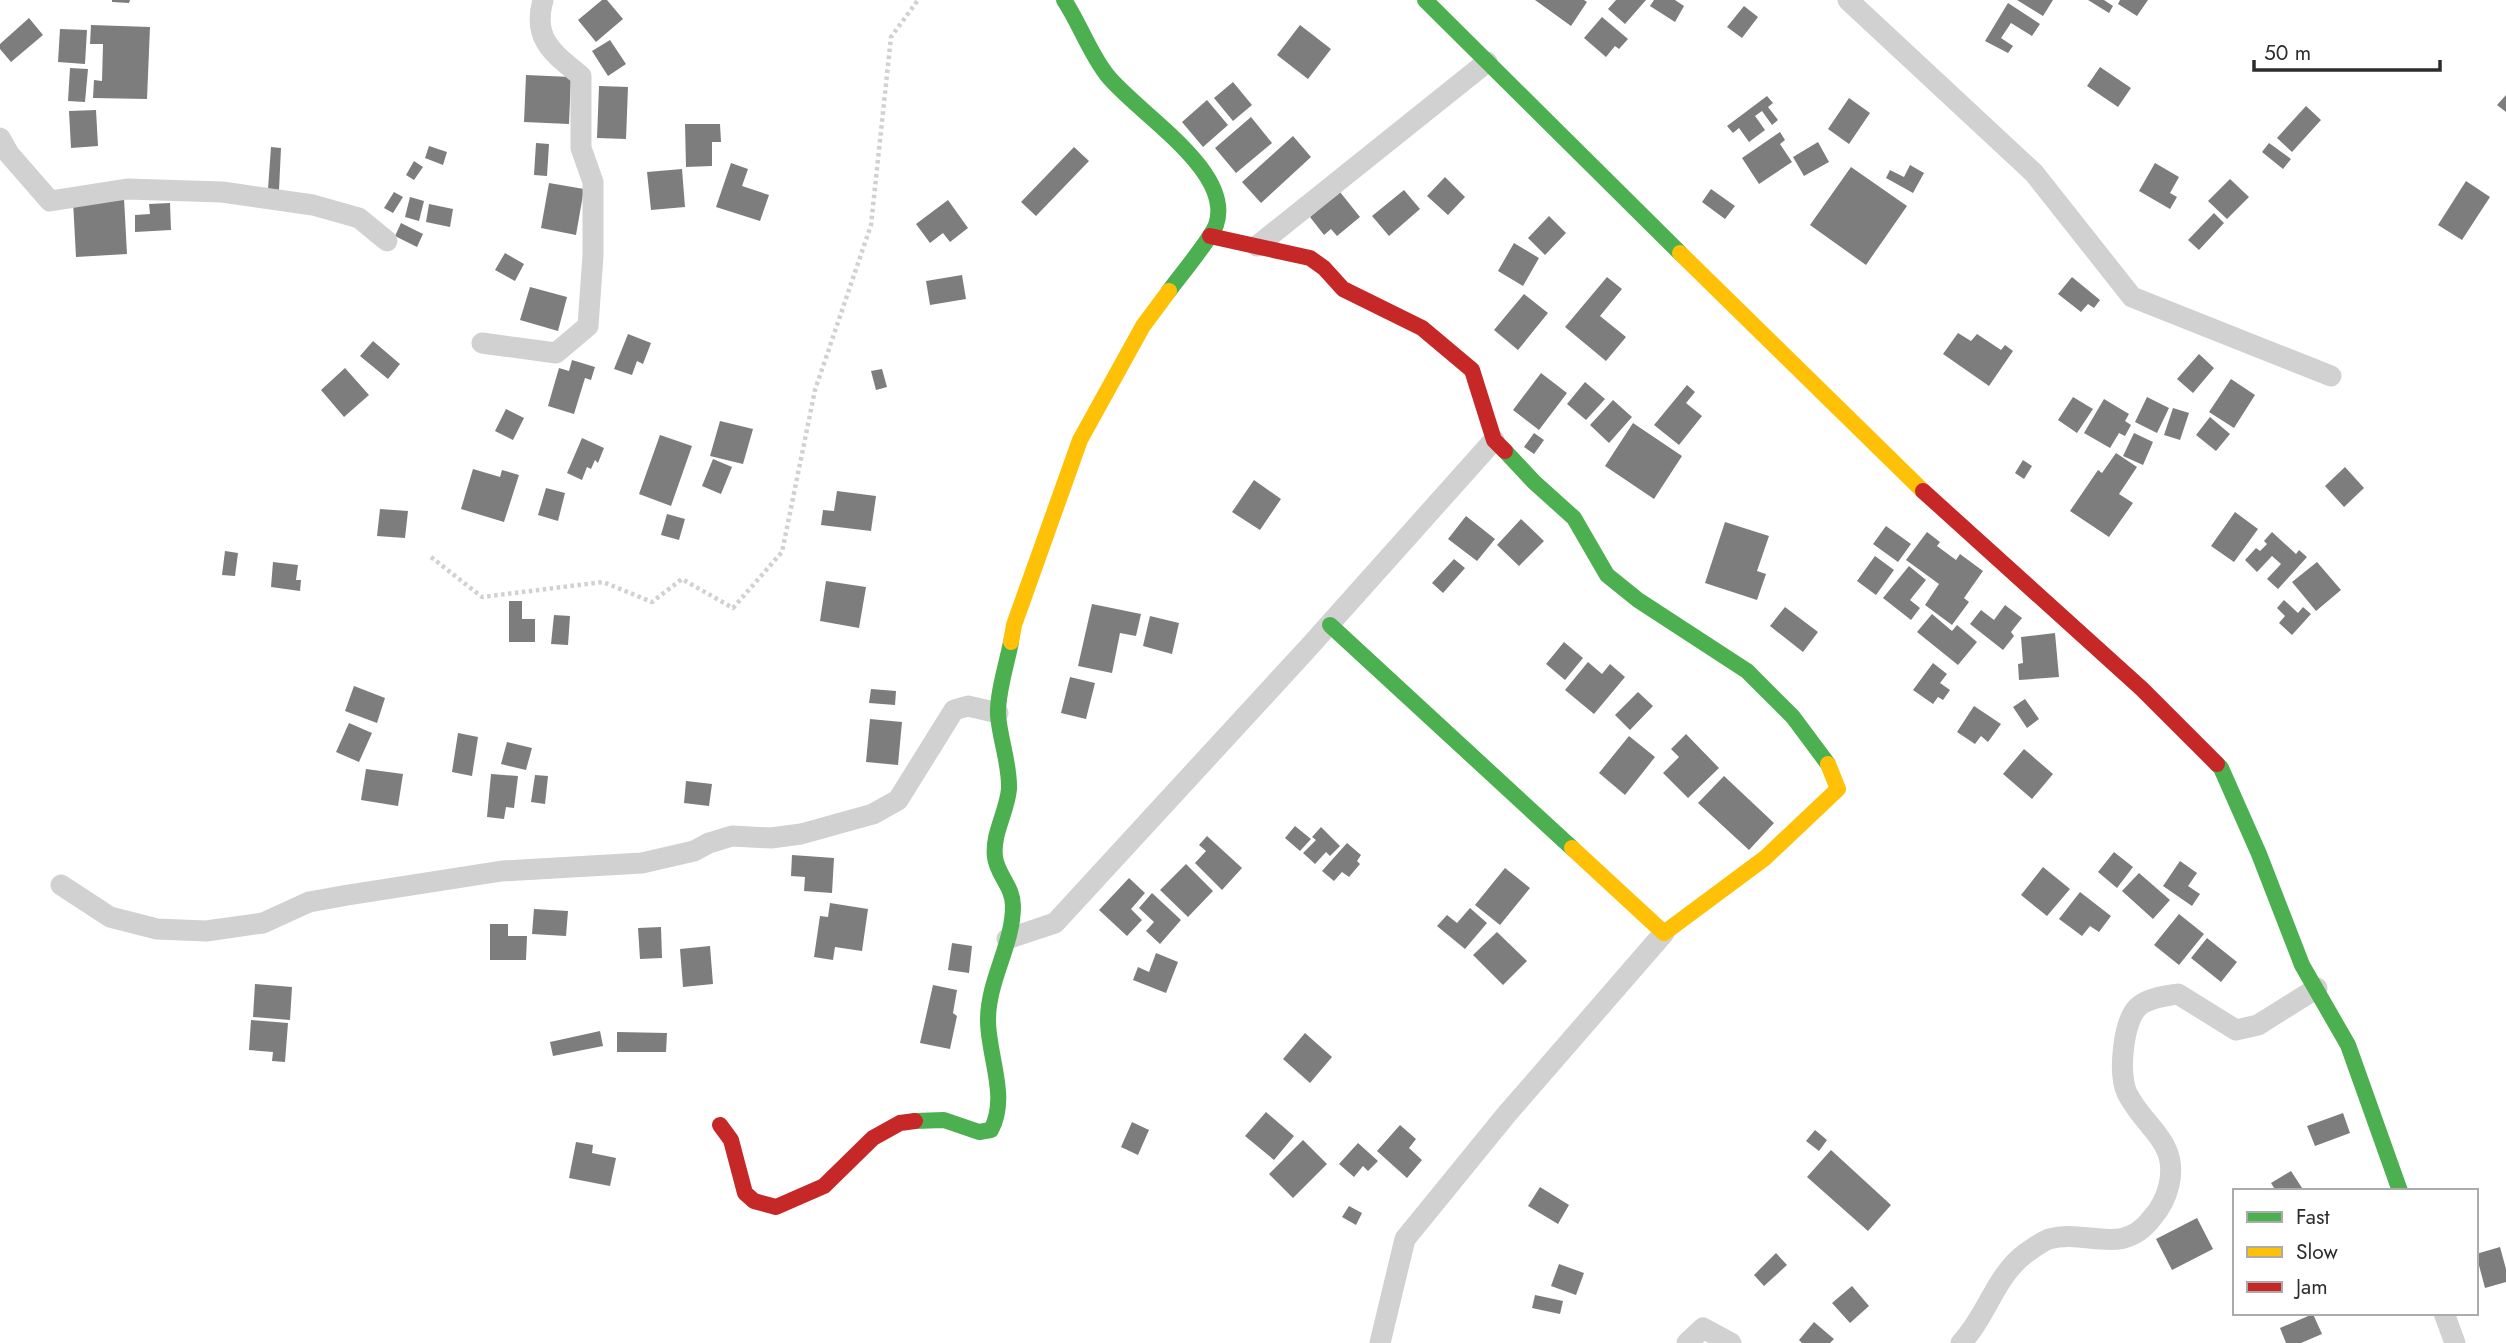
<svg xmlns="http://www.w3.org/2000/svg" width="2506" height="1343" font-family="Jost,sans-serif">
  <rect width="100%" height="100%" fill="#fff"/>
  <path fill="#7d7d7d" d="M112 0H130L129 3 112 2Z
    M602 0H607L623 19 596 42 578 20Z
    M1535 0H1584L1587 2 1571 26Z
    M1616 0H1646L1625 24 1608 9Z
    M1654 0H1675L1684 6 1675 22 1650 6Z
    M2017 0H2053L2043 16Z
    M2088 0H2104L2113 6 2109 13Z
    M2120 0H2148L2137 16 2118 4Z
    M2008 3 2040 24 2032 36 2011 23 2001 38 2013 46 2008 53 1985 41Z
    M1744 6 1758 17 1742 38 1727 27Z
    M1602 17 1628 39 1619 49 1615 46 1606 57 1584 38Z
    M29 18 43 35 11 62 0 49V44Z
    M91 25 150 27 147 99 93 98 94 80 102 81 103 44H90Z
    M1300 25 1331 49 1308 79 1277 55Z
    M60 29 87 30 85 64 58 62Z
    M610 40 626 64 608 76 592 51Z
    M2100 67 2131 88 2118 107 2087 86Z
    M70 68 88 69 85 102 68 101Z
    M526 75 571 77 569 124 524 122Z
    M1233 82 1252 105 1233 121 1214 98Z
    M599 86 628 87 626 139 597 138Z
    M2506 95V112L2497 105Z
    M1767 96 1773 103 1768 107 1778 120 1772 125 1762 111 1755 116 1765 130 1749 142 1739 128 1733 133 1727 126Z
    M1849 98 1870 113 1849 144 1828 129Z
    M1207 100 1228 125 1203 147 1182 122Z
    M2306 106 2321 120 2292 152 2277 138Z
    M96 110 98 146 71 148 69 111Z
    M1251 117 1272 143 1236 173 1215 148Z
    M685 124H720L721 142H712V166L686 167Z
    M1780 132 1785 140 1780 144 1792 162 1759 184 1742 158Z
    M1293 136 1311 157 1261 203 1242 182Z
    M1818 142 1829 162 1804 176 1793 157Z
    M536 143 549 144 547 176 534 175Z
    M2269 143 2291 159 2283 169 2262 152Z
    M429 146 447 152 443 165 425 158Z
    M271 147 281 148 279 190 268 189Z
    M1074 147 1089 161 1036 216 1021 202Z
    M414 161 423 167 414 180 406 175Z
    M731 163 748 169 742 186 769 195 760 221 716 207Z
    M2155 163 2179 177 2170 193 2177 197 2170 209 2139 191Z
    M1910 165 1924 173 1913 193 1886 178 1890 170 1904 177Z
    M1851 167 1907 206 1866 265 1810 225Z
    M682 169 685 207 651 210 647 172Z
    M1445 177 1465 197 1448 215 1427 196Z
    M2230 179 2249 197 2227 219 2208 201Z
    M2466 181 2490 197 2462 240 2438 225Z
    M549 183 584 189 576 235 541 228Z
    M1711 189 1735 206 1725 219 1702 202Z
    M1404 190 1420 209 1389 236 1372 216Z
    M394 192 403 197 393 213 384 208Z
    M1340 192 1360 217 1337 236 1331 229 1324 235 1310 217Z
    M410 197 424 201 419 221 405 217Z
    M124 198 127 254 76 257 73 201Z
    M948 200 968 228 950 242 943 233 930 243 916 224Z
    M170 203 171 230 135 232V215L150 214 149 204Z
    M429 204 453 209 450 227 426 222Z
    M2214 213 2224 223 2199 250 2188 240Z
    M1549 216 1566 233 1545 255 1528 238Z
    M401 223 423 234 417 247 395 236Z
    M1514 243 1539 258 1523 286 1498 271Z
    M505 253 524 264 515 281 495 270Z
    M962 275 966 299 930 305 926 281Z
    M1607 277 1622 289 1600 316 1626 337 1606 361 1565 327Z
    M2072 277 2100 300 2094 308 2088 304 2081 312 2058 294Z
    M530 287 567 297 558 331 520 320Z
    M1524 294 1548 313 1518 350 1494 330Z
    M1958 333 1971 341 1977 334 2001 350 2005 345 2013 351 1989 386 1943 354Z
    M628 334 651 343 643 364 637 361 632 375 614 369Z
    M373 341 400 364 388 379 360 356Z
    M2199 354 2214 368 2193 393 2177 379Z
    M572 360 595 367 591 380 585 378 574 414 548 406 559 368 569 371Z
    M345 368 369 395 344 417 321 390Z
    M882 369 887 387 876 390 871 371Z
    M1541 373 1567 393 1539 430 1513 410Z
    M2231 379 2255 395 2234 428 2209 412Z
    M1585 382 1605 399 1586 420 1567 404Z
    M1687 385 1695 392 1686 403 1702 416 1679 445 1654 425Z
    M2073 397 2093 409 2077 433 2058 420Z
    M2147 397 2169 408 2157 433 2135 422Z
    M2104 399 2129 414 2125 421 2131 425 2125 436 2119 433 2110 448 2084 433Z
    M1613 400 1632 417 1609 443 1590 425Z
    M2173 408 2189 413 2180 440 2164 435Z
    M506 409 524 418 513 440 495 431Z
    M2210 417 2230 434 2216 451 2196 435Z
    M720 421 753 429 743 464 710 456Z
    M1633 423 1682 456 1654 499 1605 466Z
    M1534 433 1544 440 1534 454 1524 447Z
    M2134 433 2153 442 2143 465 2123 456Z
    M660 435 692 446 671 506 639 494Z
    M582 438 604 448 598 463 595 460 591 469 587 467 582 480 567 473Z
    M2116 453 2137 467 2119 494 2133 503 2109 537 2070 511 2098 470 2102 473Z
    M713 459 732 467 721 494 702 486Z
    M2023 460 2032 466 2024 479 2015 473Z
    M2345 467 2364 488 2344 507 2325 486Z
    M473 469 500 477 502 470 519 475 504 522 461 509Z
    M1254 480 1281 499 1260 530 1232 512Z
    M546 488 565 493 558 521 538 515Z
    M837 491 876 496 871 531 821 525 823 510 834 511Z
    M380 509 408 511 405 538 377 536Z
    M2235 512 2258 529 2234 562 2211 546Z
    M667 514 685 519 679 540 661 535Z
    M1466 516 1495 539 1477 561 1448 539Z
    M1521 519 1544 541 1519 566 1497 545Z
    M1725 522 1769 536 1757 571 1766 574 1757 600 1705 583Z
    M1886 526 1911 544 1898 562 1873 544Z
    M1927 532 1940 542 1937 546 1956 560 1960 554 1983 571 1964 598 1969 602 1952 625 1925 605 1939 584 1906 560Z
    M2272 532 2296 554 2299 550 2307 557 2278 589 2267 579 2281 564 2272 556 2257 572 2245 560 2256 548 2260 551 2267 544 2264 541Z
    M225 551 238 553 235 576 222 575Z
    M1875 556 1894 570 1876 595 1857 581Z
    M1454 559 1465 568 1443 593 1432 583Z
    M273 562 298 565 296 580H301L300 591 271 587Z
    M2317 562 2341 590 2316 611 2292 582Z
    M1909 566 1926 580 1910 600 1920 608 1911 620 1883 598Z
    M826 581 866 587 859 628 820 621Z
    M2284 600 2298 613 2303 607 2311 614 2292 635 2279 623 2285 616 2277 608Z
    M509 601H522V619H535V642H509Z
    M1092 604 1141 614 1136 636 1120 633 1112 673 1078 666Z
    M2005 605 2022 618 2011 632 2014 636 2003 650 1970 624 1981 610 1994 620Z
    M1785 607 1818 632 1803 652 1770 626Z
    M1932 614 1952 631 1957 625 1977 642 1958 665 1917 632Z
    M554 615 570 616 568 645 551 644Z
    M1150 616 1179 623 1172 654 1143 646Z
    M2055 633 2059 677 2019 680 2018 664 2023 663 2021 637Z
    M1564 642 1583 658 1565 680 1546 664Z
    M1588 662 1602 674 1610 664 1625 677 1594 714 1565 690Z
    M1933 663 1947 674 1940 683 1950 690 1943 700 1938 697 1933 704 1913 690Z
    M1070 677 1095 683 1086 719 1061 713Z
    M354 686 385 698 377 723 345 711Z
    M871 689 896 691 895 705 869 703Z
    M1638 692 1653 706 1630 730 1615 715Z
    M2025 699 2039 719 2027 728 2013 707Z
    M1974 706 2001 724 1988 742 1981 736 1975 744 1957 732Z
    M870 719 902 722 898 765 866 762Z
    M349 723 372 733 359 762 336 752Z
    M458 733 478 737 472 776 452 772Z
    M1686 734 1719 768 1688 798 1663 773 1679 757 1671 749Z
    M1629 736 1655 757 1625 795 1599 773Z
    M507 742 532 748 526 770 501 764Z
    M2024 749 2053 774 2032 799 2003 774Z
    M366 769 403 774 398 806 361 800Z
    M491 774 518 776 514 808 506 807 504 819 487 817Z
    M535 775 548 776 545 804 531 802Z
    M1724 776 1774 823 1749 850 1698 803Z
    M686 781 712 784 709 806 684 803Z
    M1295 826 1311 839 1300 851 1285 838Z
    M1321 827 1340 846 1330 856 1326 852 1315 864 1303 853 1316 840 1312 837Z
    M1207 836 1242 868 1222 890 1195 863 1206 851 1199 845Z
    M1347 843 1361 855 1357 861 1360 864 1349 877 1342 872 1334 881 1322 871Z
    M2114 852 2133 867 2117 888 2098 872Z
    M792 855 834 858 832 893 804 891 805 877 791 876Z
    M2180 861 2197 873 2188 886 2200 894 2192 906 2163 886Z
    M1186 864 1213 891 1188 917 1160 890Z
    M2043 867 2070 889 2047 916 2021 895Z
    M1505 868 1530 888 1500 925 1475 905Z
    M2139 873 2170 900 2153 919 2122 891Z
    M1129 878 1145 893 1131 909 1142 920 1127 936 1099 910Z
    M2080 892 2111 916 2099 932 2090 926 2082 936 2059 919Z
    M1152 893 1181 920 1160 944 1146 931 1154 922 1139 908Z
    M830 903 868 909 862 951 835 947 833 960 814 957 820 916 828 917Z
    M1470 908 1487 923 1465 949 1437 926 1447 915 1457 923Z
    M534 909 568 911 566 936 532 934Z
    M2179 914 2204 934 2179 965 2154 945Z
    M490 924H508V936H527L526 960H490Z
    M661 927 662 958 640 959 638 928Z
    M1497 932 1527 961 1503 985 1473 955Z
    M2207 938 2237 962 2221 982 2191 958Z
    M952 943 972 946 969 973 948 970Z
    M710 946 713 984 683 987 680 949Z
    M1156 953 1178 962 1166 993 1133 980 1138 967 1149 972Z
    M255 984 292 987 290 1020 253 1017Z
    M933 985 957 990 953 1013 957 1016 950 1049 920 1043Z
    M251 1020 288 1023 285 1062 272 1061 273 1052 249 1050Z
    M600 1031 603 1046 553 1056 550 1042Z
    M617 1032 667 1033 666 1052H617Z
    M1305 1033 1332 1057 1310 1083 1283 1059Z
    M1266 1112 1294 1136 1274 1160 1245 1136Z
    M2343 1113 2350 1133 2315 1146 2307 1126Z
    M1132 1122 1149 1130 1138 1155 1121 1147Z
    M1400 1125 1416 1139 1409 1148 1422 1160 1407 1178 1377 1151Z
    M1815 1130 1827 1140 1819 1151 1806 1141Z
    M1303 1140 1327 1164 1293 1198 1269 1174Z
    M576 1142 593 1145 592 1153 616 1158 610 1186 569 1178Z
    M1358 1143 1378 1161 1368 1171 1363 1166 1354 1177 1339 1164Z
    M1831 1150 1891 1205 1868 1231 1807 1177Z
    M2291 1171 2304 1191H2276L2271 1183Z
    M1540 1187 1569 1205 1558 1224 1528 1206Z
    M1349 1206 1362 1213 1356 1225 1342 1217Z
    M2197 1218 2213 1249 2172 1270 2156 1239Z
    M2500 1247 2506 1269V1282L2485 1288 2476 1254Z
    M1776 1253 1787 1265 1764 1286 1754 1275Z
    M1559 1264 1584 1273 1576 1295 1551 1286Z
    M1852 1286 1869 1306 1850 1323 1832 1303Z
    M1535 1295 1563 1301 1560 1314 1532 1308Z
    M2313 1314 2322 1334 2301 1343H2286L2280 1328Z
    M1814 1322 1834 1339 1830 1343H1802L1799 1340Z"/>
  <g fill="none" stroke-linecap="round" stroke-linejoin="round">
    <path stroke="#d1d1d1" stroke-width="4.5" stroke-dasharray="3.5 3.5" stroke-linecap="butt" d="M431 557 482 597 603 582 652 602 682 579 733 608 782 552 815 390 871 225 891 37 918 0"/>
    <path stroke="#d1d1d1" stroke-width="21" d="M1848 0 2034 173 2132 297 2331 376
      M0 138 9 154 50 201 127 189 222 192 313 205 359 218 387 241
      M1257 246 1487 62
      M482 343 556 353 588 326 593 255V182L581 148V76C553 53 532 39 543 0
      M61 885 110 917 157 929 206 931 263 923 309 902 348 895 502 871 642 863 694 851 709 843 732 836 771 838 801 834 873 814 898 800 954 710 968 706 998 713
      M1007 939 1055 923 1309 647 1494 440
      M2444 1313 2455 1343
      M1380 1343 1405 1239 1506 1115 1664 933
      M1687 1343 1703 1328 1731 1343
      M1961 1343C1987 1316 1995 1276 2026 1253 2032 1249 2041 1242 2049 1239 2086 1228 2122 1258 2152 1218 2160 1209 2166 1198 2169 1185 2179 1141 2144 1128 2127 1093 2118 1074 2123 1021 2138 1007 2147 998 2166 996 2178 994L2236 1030 2258 1025 2317 988"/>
    <path stroke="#4caf50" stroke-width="16" d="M1064 0C1080 24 1089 52 1107 75 1137 113 1235 171 1216 225 1211 239 1179 277 1169 291
      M1425 0 1680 253
      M1505 451 1534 482 1574 518 1607 575 1638 600 1747 671 1793 717 1828 764
      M1330 625 1572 848
      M2217 764 2221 768 2259 854 2302 965 2348 1045 2400 1191
      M915 1121 944 1120 979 1132 991 1130C1009 1097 988 1056 988 1020 988 980 1013 945 1013 906 1013 886 997 875 995 857 992 834 1007 812 1009 789 1010 765 1000 740 998 715 997 694 1007 663 1011 642"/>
    <path stroke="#ffc107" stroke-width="16" d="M1680 253 1923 491
      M1011 642 1014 625 1080 440 1143 326 1169 291
      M1572 848 1664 933 1765 858 1838 789 1828 764"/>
    <path stroke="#c62828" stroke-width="16" d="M1210 236 1310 258 1324 268 1343 289 1422 328 1472 370 1494 440 1505 451
      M1923 491 2142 689 2217 764
      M720 1125 731 1140 745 1193 754 1201 776 1207 824 1186 873 1138 900 1123 915 1121"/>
  </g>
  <rect x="2233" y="1189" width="245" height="126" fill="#ffffff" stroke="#ababab" stroke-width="2"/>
  <rect x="2247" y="1212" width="35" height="10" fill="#4caf50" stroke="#ababab" stroke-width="2"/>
  <text x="2296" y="1224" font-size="21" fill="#2c2c2c">Fast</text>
  <rect x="2247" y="1247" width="35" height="10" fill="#ffc107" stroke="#ababab" stroke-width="2"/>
  <text x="2296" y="1259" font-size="21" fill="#2c2c2c">Slow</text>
  <rect x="2247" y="1282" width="35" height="10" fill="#c62828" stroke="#ababab" stroke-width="2"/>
  <text x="2296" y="1294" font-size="21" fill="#2c2c2c">Jam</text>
  <path d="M2254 60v10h186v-10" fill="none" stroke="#2c2c2c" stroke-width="3.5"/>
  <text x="2264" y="60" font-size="21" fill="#2c2c2c" stroke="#ffffff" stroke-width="5" paint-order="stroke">50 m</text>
</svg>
